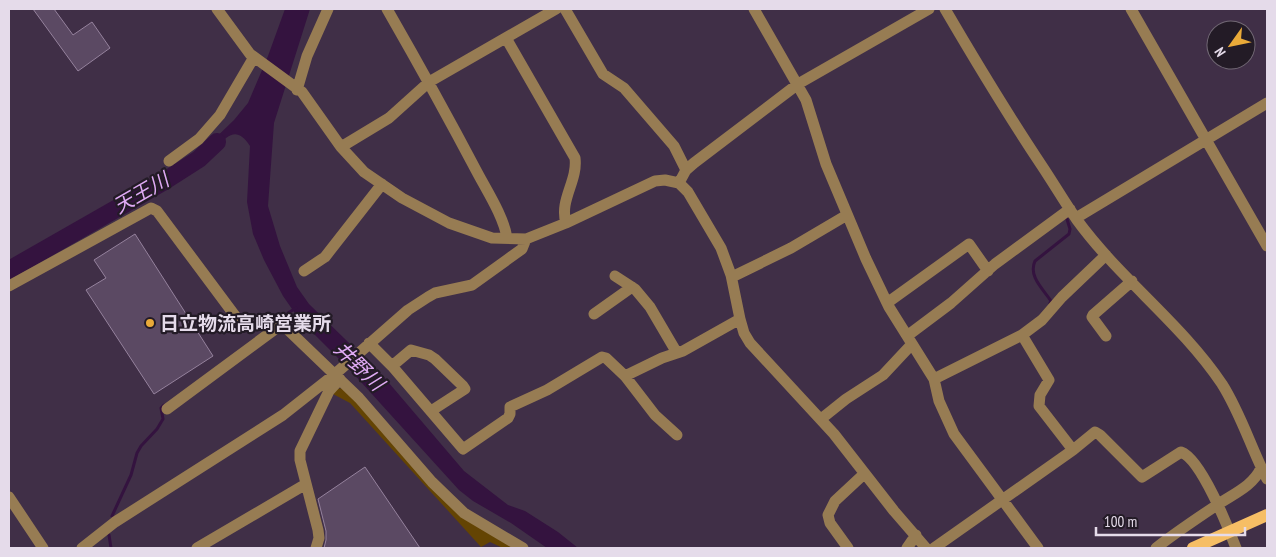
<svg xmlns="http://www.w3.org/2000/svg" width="1276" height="557" font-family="'PT Sans Narrow','Noto Sans JP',sans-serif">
  <rect width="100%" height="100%" fill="#402f47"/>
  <path fill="#644403" d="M342 388 359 404 427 482 515 548H503L490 542 481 547 350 403 333 394 337 389Z"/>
  <path fill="#34133f" d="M285 9H310L274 123 268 206 280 246 297 287 309 304 383 376 464 471 508 505 525 511 558 532 578 548H547L511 523 473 501 459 490 351 371 299 319 283 296 264 260 253 234 247 202 250 146C230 115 219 155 199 159L203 150 234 120 248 103 268 56Z"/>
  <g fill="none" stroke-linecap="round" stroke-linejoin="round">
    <path stroke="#34133f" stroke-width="3" d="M1050 303 1051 301C1043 289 1028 276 1035 261L1069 234 1070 229 1066 216
      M288 313 296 308
      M112 516 131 475 137 453 141 446 157 429 163 419 161 408 164 405
      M109 535 111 548"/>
    <path stroke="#34133f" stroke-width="18" d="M9 270 163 182 199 159 217 142"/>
  </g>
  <path fill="#5b4963" stroke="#95829d" d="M33 9H54L73 35 92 22 110 48 78 71Z
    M135 234 213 356 154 394 86 290 106 278 94 260Z
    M365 467 420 548H324L326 540V531L318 499Z"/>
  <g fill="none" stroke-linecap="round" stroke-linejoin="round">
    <path stroke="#977c53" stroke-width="11" d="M217 9 250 54 302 92 341 147 364 172 402 198 449 223 492 238 526 239 566 223 655 181 665 180 679 183 688 192 721 248 731 275 740 319 744 333 750 343 834 434 894 511 926 548
      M387 9C418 63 448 117 477 172 487 191 504 217 507 238
      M565 9 603 74 624 88 674 146 686 170
      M754 9 806 100 826 164 866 259 889 307 934 379 939 401 954 434 1038 548
      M945 9C976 62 1008 115 1042 166 1054 184 1065 203 1077 220 1120 279 1181 323 1222 384 1241 414 1251 448 1267 479
      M1131 9 1267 246
      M506 38 575 158C578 181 559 200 566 223
      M297 90 307 56 328 9
      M341 147 389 118 429 82 556 9
      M169 161 199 139 220 115 254 57
      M679 183 686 170 694 163 798 84 929 9
      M1076 218 1267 103
      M304 271 325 257 382 184
      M731 275H736L791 248 847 215
      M615 276 635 289 650 307 677 353
      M9 286 151 208 157 211 236 317
      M887 303 969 244 988 271
      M594 314 632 287
      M1022 335 1049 380 1040 395 1039 406 1073 450
      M907 336 951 303 995 264 1070 209
      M1106 336 1092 317 1093 315 1132 281
      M369 343 392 366 463 449 508 418 510 414V407L547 390 602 357 606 358 625 376 662 358 683 351 740 319
      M392 366 411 350 429 355 435 359 463 386 465 389 431 411
      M625 376 655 415 677 435
      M934 379 1022 335 1042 320 1062 297 1106 255
      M167 409 282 324 359 398 432 482 464 513 523 548
      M821 419 846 399 883 375 912 344
      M9 497 43 548
      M82 548 115 522 283 415 335 374 408 310 428 297 435 293 472 285 522 249 526 239
      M197 548 306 484
      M316 548 319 538 318 530 300 460V451L329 391 340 379
      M848 548 830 523 828 515 835 501 864 474
      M907 548 916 535
      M934 548 1073 450 1095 432 1100 435 1142 477 1181 452C1201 459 1228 527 1236 548
      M1156 548C1175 533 1196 519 1217 505 1233 494 1253 486 1261 468"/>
    <path stroke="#f6be65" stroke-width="12" d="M1193 548 1267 515"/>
  </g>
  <circle fill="#eaaa39" stroke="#231b26" stroke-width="2" cx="150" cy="323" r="5"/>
  <g text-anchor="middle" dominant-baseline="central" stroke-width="4.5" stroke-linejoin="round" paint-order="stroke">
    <g font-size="19" font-weight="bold" fill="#e5dbea" stroke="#231b26" text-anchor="start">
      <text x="160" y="323">日立物流高崎営業所</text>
    </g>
    <g font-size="20" font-style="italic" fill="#dfaaf4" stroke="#231b26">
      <text transform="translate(141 193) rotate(-30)">天王川</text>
      <text transform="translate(359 366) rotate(44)">井野川</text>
    </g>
  </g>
  <rect width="1276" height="557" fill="none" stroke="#e5dbea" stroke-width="20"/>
  <g transform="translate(1231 45) rotate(237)"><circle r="24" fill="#231b26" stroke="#716874"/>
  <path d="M0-4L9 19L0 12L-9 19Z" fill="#eaaa39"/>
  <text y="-8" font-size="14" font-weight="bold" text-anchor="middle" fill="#e5dbea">N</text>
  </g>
  <path d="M1096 527v8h149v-8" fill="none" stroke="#e5dbea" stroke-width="2.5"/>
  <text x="1104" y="527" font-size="15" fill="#e5dbea" stroke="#231b26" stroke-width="4" paint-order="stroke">100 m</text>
</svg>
